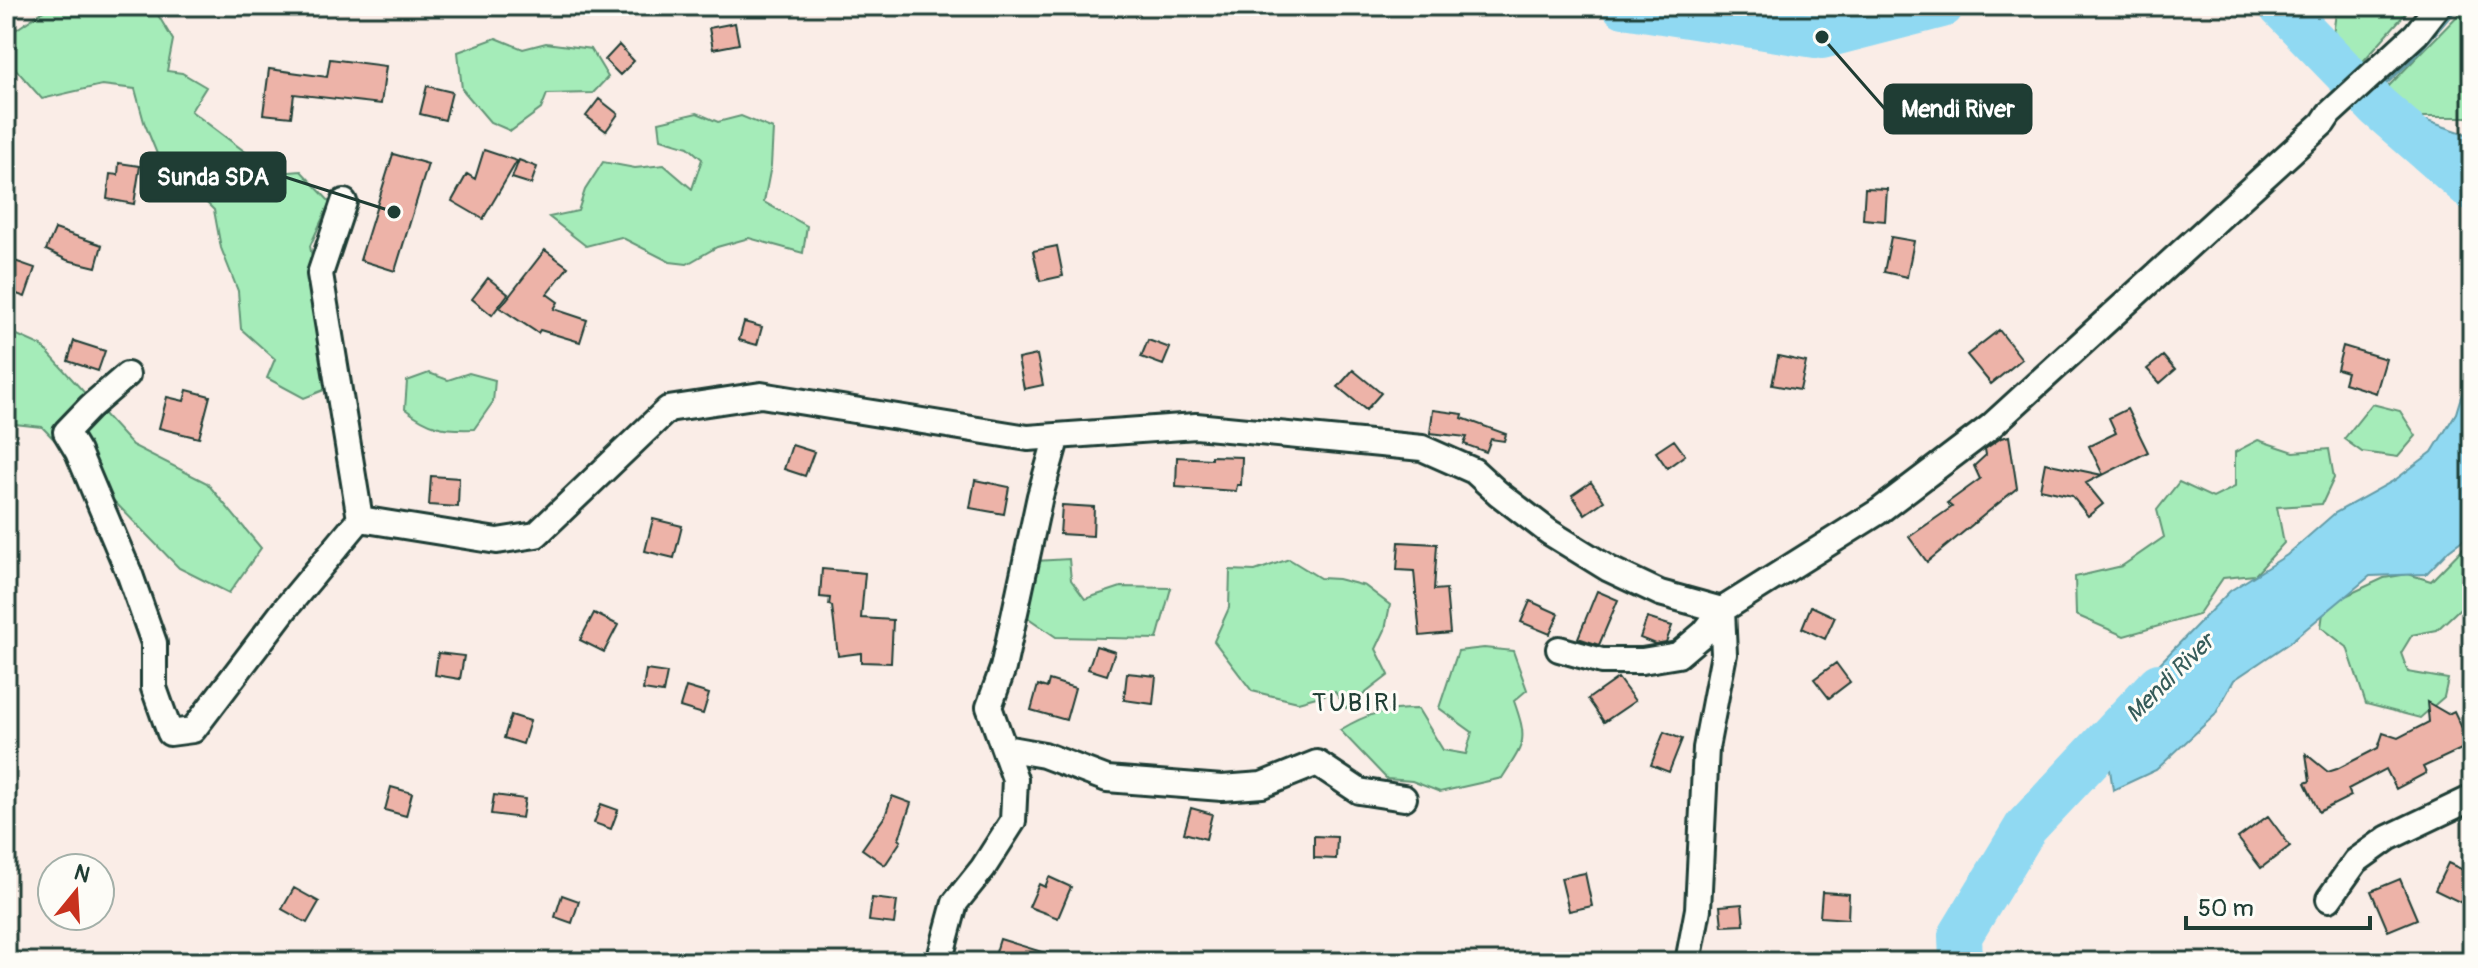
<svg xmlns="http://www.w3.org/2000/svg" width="2478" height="968" font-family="Pangolin,sans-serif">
  <rect width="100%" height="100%" fill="#faede7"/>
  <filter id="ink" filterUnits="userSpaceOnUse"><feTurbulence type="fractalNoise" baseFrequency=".0125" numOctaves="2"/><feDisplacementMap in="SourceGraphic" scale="16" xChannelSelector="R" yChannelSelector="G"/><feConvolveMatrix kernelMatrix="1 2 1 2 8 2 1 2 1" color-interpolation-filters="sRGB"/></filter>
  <g filter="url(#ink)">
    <path fill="#a5ecb9" stroke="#629476" stroke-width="2" d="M2337 6H2412L2359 66 2334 71 2332 41Z
      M2467 6H2472V110L2469 117H2404L2378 97Z
      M127 7 158 15 173 40 167 71 182 73 206 87 191 111 256 160 265 174 301 171 330 202 310 246 326 337 329 388 304 398 267 378 275 359 241 329 238 291 221 248 214 210 157 154 144 122 135 89 102 85 42 99 6 58 8 35 48 8Z
      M496 38 523 49 546 43 591 49 608 77 593 93 547 94 541 109 511 131 490 122 462 89 458 52Z
      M697 113 718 122 741 116 773 129 771 166 764 202 807 226 803 253 749 238 717 247 687 264 670 262 621 237 586 246 549 217 578 211 585 190 603 162 635 168 664 165 692 189 702 159 688 147 661 139 659 122Z
      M6 330 42 346 132 445 207 483 261 548 229 593 179 568 42 427 6 423Z
      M429 373 448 380 469 373 495 380 493 402 474 429C443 430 430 428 405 409L407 381Z
      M2372 404 2400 411 2416 436 2398 457 2362 452 2344 439Z
      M2258 440 2294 452 2329 449 2334 478 2322 504 2277 507 2284 543 2255 575 2223 578 2198 615 2124 636 2076 615 2075 577 2122 566 2164 537 2157 510 2179 482 2213 498 2235 487V452Z
      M2472 539V597L2437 630 2412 635 2401 653 2408 672 2448 679 2444 697 2420 718 2366 704 2347 647 2321 627 2324 606 2384 578 2408 574 2431 581Z
      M1069 559 1071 580 1085 599 1121 587 1171 588 1157 639 1056 637 1024 615 1035 561Z
      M1289 559 1320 578 1338 579 1365 586 1390 605 1385 630 1376 649 1389 675 1346 708 1335 692 1298 702 1252 691 1214 641 1229 608 1230 570 1255 571Z
      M1484 648 1513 651 1527 690 1514 701C1528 741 1525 742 1502 778L1440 792 1412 781 1387 779 1340 730C1368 713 1385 709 1418 709L1443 750 1466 754 1472 732 1439 708 1458 651Z"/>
    <path fill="#90d9f2" stroke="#639ba6" stroke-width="2" d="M2427 121 2472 136V212L2439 173 2380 132Z
      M2472 360V533L2449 550 2426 574 2370 576 2289 643 2234 680 2215 715 2156 770 2113 790 2109 763 2129 695 2230 591 2287 555 2335 513 2395 480 2432 452 2456 413Z"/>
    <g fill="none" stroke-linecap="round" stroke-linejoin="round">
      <path stroke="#639ba6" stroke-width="7" d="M2369 97 2413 56 2456 6"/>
      <path stroke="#90d9f2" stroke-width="44" d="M1624 6 1822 37 1942 6
        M2280 6 2378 107 2472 189
        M1961 962 1960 936 2026 827 2159 685"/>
    </g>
    <path fill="#edb3a8" stroke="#1f3d34" stroke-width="2" d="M735 23 739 44 713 49 709 28Z
      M619 45 634 61 620 75 605 60Z
      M330 59 386 66 381 104 294 94 291 117 263 114 269 69 327 77Z
      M427 86 452 92 445 120 420 114Z
      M599 99 618 114 606 131 586 116Z
      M484 150 517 161 483 219 452 201 467 174 475 179Z
      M393 154 428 164 395 271 360 260Z
      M519 160 537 167 531 184 512 178Z
      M119 163 140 166 134 204 107 199 110 174 118 175Z
      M1865 188 1887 189 1885 221 1863 219Z
      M55 229 102 245 96 267 67 260 46 250Z
      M1891 237 1914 241 1907 277 1884 272Z
      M1057 246 1063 276 1040 281 1033 251Z
      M545 250 568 267 547 294 558 302 554 309 587 320 580 342 540 330 538 333 500 308Z
      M6 258 35 268 25 297 6 290Z
      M488 278 508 294 492 315 472 299Z
      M744 322 762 327 757 345 739 340Z
      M1999 330 2022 359 1991 384 1967 355Z
      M1148 340 1170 348 1163 365 1141 357Z
      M74 341 105 351 98 371 68 361Z
      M2343 346 2386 359 2376 393 2344 383 2347 372 2337 369Z
      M1037 355 1043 385 1024 389 1018 359Z
      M1778 356 1806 362 1800 390 1772 385Z
      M2163 356 2175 370 2160 383 2147 369Z
      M1353 370 1381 393 1366 410 1338 387Z
      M187 390 210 396 199 438 159 428 167 397 184 401Z
      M2127 409 2148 452 2103 475 2089 446 2116 433 2109 418Z
      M1433 410 1463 414 1462 418 1506 434 1504 441 1491 439 1486 452 1464 444 1467 437 1430 433Z
      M2009 436 2017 488 1927 562 1909 537 1952 507 1947 503 1980 479 1974 466 1986 455 1985 449 2001 438Z
      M1674 440 1685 455 1667 468 1656 452Z
      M792 445 814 452 805 476 784 469Z
      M1211 456 1242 457 1241 485H1237L1236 491 1176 487 1177 457 1211 459Z
      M2045 463 2102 475 2086 483 2103 504 2088 516 2072 496 2040 489Z
      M431 476 459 478 458 507 429 505Z
      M975 480 1009 487 1004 514 970 508Z
      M1591 482 1604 501 1585 514 1572 495Z
      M1062 505 1094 507 1093 536 1060 534Z
      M653 519 682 526 674 558 645 551Z
      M1399 542 1437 544 1434 590 1446 589 1450 633 1420 636 1414 571 1397 570Z
      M822 569 865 573 861 618 893 620 891 663 861 662V653L838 656 832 606 829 605 830 598 820 597Z
      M1597 591 1618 600 1599 645 1578 638Z
      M1530 601 1559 614 1550 634 1521 622Z
      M1811 606 1835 617 1825 639 1802 628Z
      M594 613 618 625 604 652 580 640Z
      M1647 618 1672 626 1666 642 1655 644 1640 638Z
      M1096 646 1115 652 1107 675 1088 669Z
      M438 653 464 656 460 679 435 675Z
      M1836 663 1850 682 1829 698 1814 679Z
      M646 670 667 673 663 693 643 690Z
      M1127 673 1156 676 1153 704 1124 700Z
      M1618 678 1635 701 1604 722 1588 699Z
      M1049 680 1075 688 1066 720 1031 710 1038 685 1047 688Z
      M686 687 709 694 703 714 680 707Z
      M2427 702 2448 714 2454 711 2470 745 2423 767 2426 773 2396 789 2386 769 2348 789 2351 796 2319 812 2305 783 2310 781 2306 754 2328 772 2337 769 2378 748 2383 733 2398 738 2429 722Z
      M511 715 530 721 523 744 504 738Z
      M1664 732 1682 739 1669 772 1651 765Z
      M391 787 412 793 406 816 385 810Z
      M494 795 525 799 522 818 491 814Z
      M892 796 911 803 899 839 901 841 885 865 862 849 885 816Z
      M601 804 618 810 611 829 594 823Z
      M1191 808 1212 814 1206 839 1184 833Z
      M2268 816 2290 846 2261 868 2238 838Z
      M1314 836 1337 837 1336 859 1314 858Z
      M2448 863 2472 874V908L2435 890Z
      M1585 873 1592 906 1569 911 1561 878Z
      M1049 877 1071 887 1058 918 1029 907 1039 884 1045 887Z
      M2400 879 2417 919 2388 931 2371 891Z
      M294 888 319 902 307 923 282 909Z
      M1822 892 1849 894 1848 919 1820 917Z
      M562 895 579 901 572 923 555 917Z
      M872 898 897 901 894 924 869 921Z
      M1742 904 1744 925 1722 926 1720 906Z
      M1000 939 1058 957V962H993Z"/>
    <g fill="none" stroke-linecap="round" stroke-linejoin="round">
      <g stroke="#1f3d34" stroke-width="30">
        <path id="minor" d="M344 202 320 274 360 519 497 541 536 535 668 409 761 395 1028 438 1196 426 1422 448 1474 471 1498 493 1549 532 1609 569 1660 593 1722 610 1704 633 1678 655 1642 661H1602L1559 649
          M127 375 91 406 66 432 78 452 130 575 154 643V688L170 733 193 730 285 609 360 519
          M1004 748 1044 755 1107 779 1222 788 1262 785 1317 763 1359 791 1404 798
          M2329 899 2356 861 2388 838 2472 798
          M939 962 955 903 983 868 1013 821 1015 779 989 707 1003 668 1040 496 1057 436
          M1688 962 1698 909 1706 748 1724 654 1722 610 1878 512 1990 427 2323 123 2329 114 2416 34 2438 6"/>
      </g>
      <use href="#minor" stroke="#fdfcf7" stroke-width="24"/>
    </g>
  </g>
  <g text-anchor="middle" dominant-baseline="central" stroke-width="6" stroke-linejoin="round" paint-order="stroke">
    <g font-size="24" font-style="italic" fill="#365c5a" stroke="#fdfcf7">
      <text transform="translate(2170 678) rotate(-45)">Mendi River</text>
    </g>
    <g font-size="26" letter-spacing="2" fill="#1f3d34" stroke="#fdfcf7">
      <text x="1356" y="703">TUBIRI</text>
    </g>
  </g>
  <path fill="none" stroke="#1f3d34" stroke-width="3" d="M1822 37L1885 109M394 212L285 177"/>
  <g fill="#1f3d34" stroke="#fdfcf7" stroke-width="3">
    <circle cx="1822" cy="37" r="8"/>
    <circle cx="394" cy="212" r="8"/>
  </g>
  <g fill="#1f3d34" stroke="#1f3d34" stroke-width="3">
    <rect x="1885" y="85" width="146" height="48" rx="8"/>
    <rect x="141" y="153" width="144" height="48" rx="8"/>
  </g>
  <g font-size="24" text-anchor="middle" font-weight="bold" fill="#fff">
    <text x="1958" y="117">Mendi River</text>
    <text x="213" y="185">Sunda SDA</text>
  </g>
  <rect width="2478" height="968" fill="none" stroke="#fdfcf7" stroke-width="32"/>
  <rect x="16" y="16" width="2446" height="936" fill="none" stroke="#1f3d34" stroke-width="3" filter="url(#ink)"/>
  <g transform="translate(76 892) rotate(18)"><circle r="38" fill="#fdfcf7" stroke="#a4b0a9" stroke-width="2"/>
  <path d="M0-6L14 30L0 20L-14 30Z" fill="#c8321e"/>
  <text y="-12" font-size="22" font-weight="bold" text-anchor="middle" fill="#1f3d34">N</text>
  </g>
  <path d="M2186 916v12h184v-12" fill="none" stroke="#1f3d34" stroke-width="4"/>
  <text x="2198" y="916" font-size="24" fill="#1f3d34" stroke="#fdfcf7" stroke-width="6" paint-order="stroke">50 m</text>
</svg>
